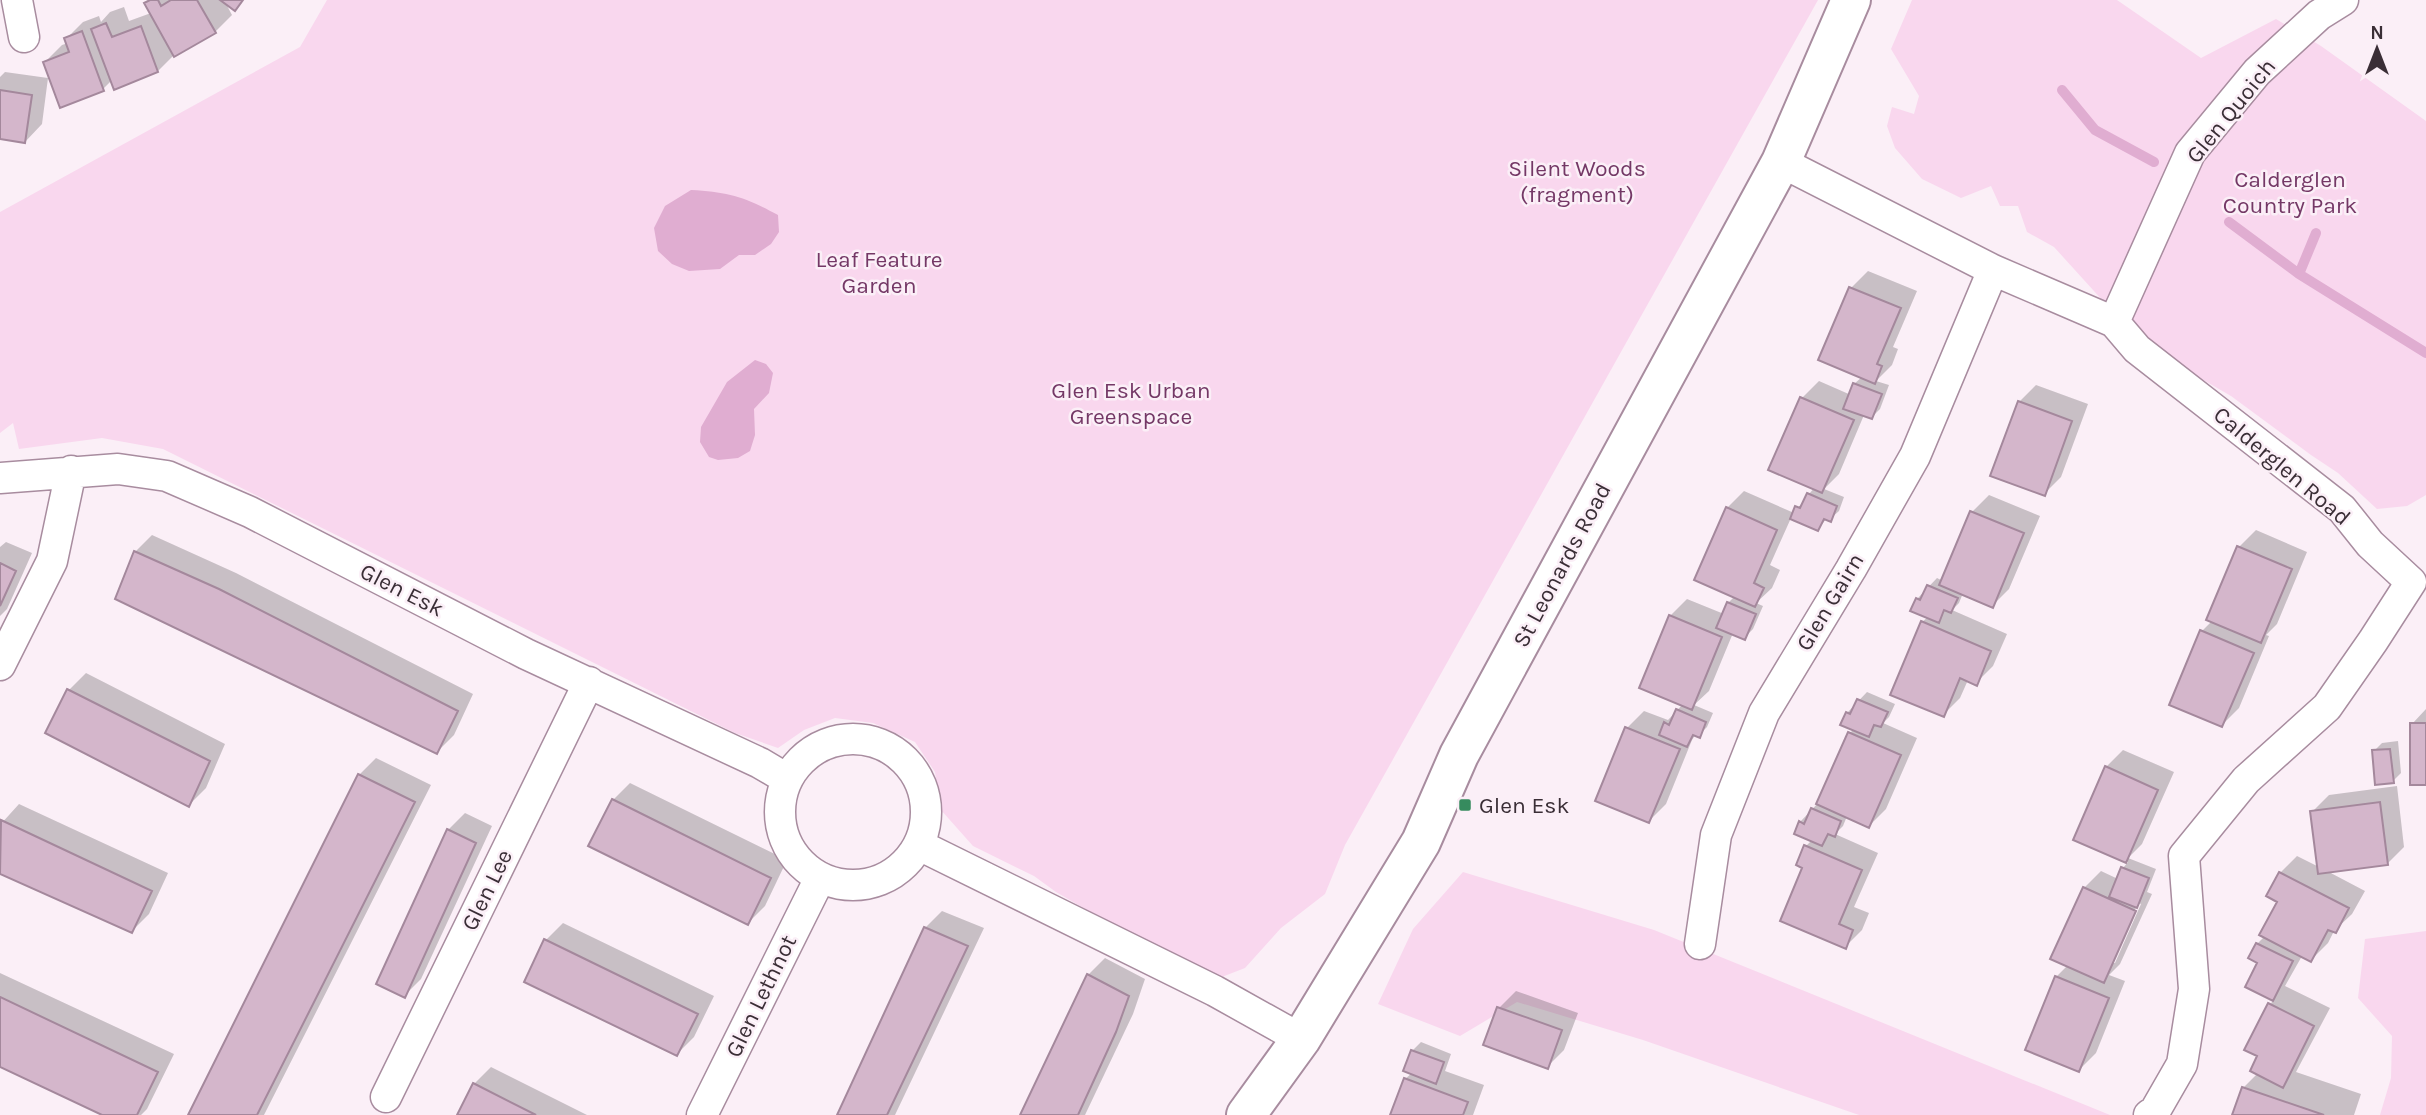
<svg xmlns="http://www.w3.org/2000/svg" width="2426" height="1115" font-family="Karla,sans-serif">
  <rect width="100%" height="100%" fill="#fbeff7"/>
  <path fill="#f9d7ee" d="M327 0H1818L1345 845 1325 894 1281 928 1245 968 1214 980 1099 917 1056 892 1034 876 973 846 941 810 935 772 915 742 873 723 835 718 804 730 778 748 735 733 163 449 102 438 19 449 13 423 0 433V212L300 47Z
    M1912 0H2117L2201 58 2276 19 2321 46 2426 121V495L2407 506 2377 509 2338 473 2311 455 2231 396 2143 345 2054 247 2027 232 2018 206H2000L1991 186 1961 198 1922 179 1895 148 1887 126 1892 107 1914 114 1919 96 1891 49Z
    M1463 872 1654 930 2110 1115H1859L1643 1040 1517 1002 1460 1036 1378 1004 1413 929Z
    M2426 931V1115H2380L2391 1078 2392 1036 2358 998 2365 939Z"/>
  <path fill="#e0add1" d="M691 190C729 192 745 197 778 215L779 232 771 244 755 255H739L720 269 689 271 672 264 658 251 654 228 665 206Z
    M755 360 766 364 773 373 769 393 754 409 755 435 750 451 738 458 718 460 709 457 700 442 701 427 727 382Z"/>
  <path fill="#0003" fill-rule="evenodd" d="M150 0H243L235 8 224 0 232 15 215 32 174 55 158 71 112 80 103 89 45 62 62 45 68 43 66 39 83 22 99 16 101 22 110 12 124 7 129 21 151 13 146 4Z
    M5 72 48 78 42 124 25 142 0 138V77Z
    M1868 271 1917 291 1893 347 1898 349 1892 365 1876 381 1889 385 1880 409 1872 417 1864 415 1839 474 1824 489 1844 497 1839 511 1830 519 1827 518 1818 529 1791 518 1770 565 1780 570 1772 588 1756 603 1763 606 1753 629 1744 638 1733 633 1709 691 1694 705 1713 713 1707 727 1699 735 1696 734 1692 740 1666 804 1649 821 1597 800 1627 728 1644 711 1668 720 1683 704 1641 687 1670 616 1687 599 1724 614 1728 603 1735 596 1727 508 1744 491 1794 513 1814 488 1771 469 1802 398 1819 381 1851 395 1854 384 1862 377 1820 359 1851 288Z
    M2036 385 2088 404 2061 477 2044 494 2019 402Z
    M1989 495 2040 516 2009 589 1992 606 1963 593 1959 603 1952 610 2007 634 1993 666 1976 683 1968 680 1960 698 1943 715 1922 622 1928 617 1917 599 1937 578 1943 581 1972 512Z
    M2256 530 2307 552 2277 624 2266 635 2269 636 2239 708 2222 725 2202 631 2212 621 2239 547Z
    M152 535 236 573 473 694 454 735 437 752 135 552Z
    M6 542 32 553 7 609 0 616V547Z
    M86 673 225 744 206 788 189 805 69 690Z
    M1867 692 1895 704 1889 717 1883 723 1917 738 1886 809 1869 826 1847 816 1843 826 1835 834 1878 853 1854 907 1869 913 1862 930 1845 947 1805 867 1806 846 1812 840 1800 822 1819 802 1850 733 1854 729 1847 713Z
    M2426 709V783L2412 724Z
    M2398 741 2401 773 2393 781 2374 751 2382 743Z
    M2123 750 2174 772 2142 844 2128 858 2156 869 2147 892 2152 894 2120 964 2109 975 2125 981 2096 1053 2079 1070 2056 977 2068 965 2084 888 2101 871 2118 879 2123 868 2128 862 2075 839 2106 767ZM2138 903 2141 904 2115 963H2111Z
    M376 758 431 785 264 1115H190L359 775Z
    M630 783 787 860 765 906 748 923 613 800Z
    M2397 786 2404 847 2387 864 2327 871 2365 891 2352 914 2334 931 2328 943 2311 960 2302 956 2285 986 2330 1008 2296 1072 2361 1094 2354 1115H2234L2243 1088 2258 1073 2260 1056 2247 1049 2273 1000 2260 962 2257 944 2265 936 2279 901 2268 895 2280 873 2297 856 2319 867 2312 812 2329 795Z
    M19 804 168 873 149 914 132 931 0 872V825Z
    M465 813 492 826 421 979 404 996 448 830Z
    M942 911 984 928 895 1115H839L925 928Z
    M563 923 714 996 694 1037 677 1054 526 981 546 940Z
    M1105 958 1145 979 1133 1014 1085 1115H1022L1088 975Z
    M0 973 174 1054 147 1109 141 1115H106L0 1065Z
    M1516 991 1578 1013 1564 1050 1547 1067 1499 1008Z
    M1421 1042 1451 1054 1445 1071 1484 1085 1473 1115H1392L1405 1079 1412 1073V1051Z
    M491 1067 587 1115H459L474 1084Z"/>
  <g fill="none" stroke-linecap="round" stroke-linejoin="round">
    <path stroke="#e0add1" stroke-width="10" d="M2062 90 2095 130 2154 162
      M2229 222 2299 274 2426 353
      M2299 274 2316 233"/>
  </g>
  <path fill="#d4b6cb" stroke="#a4889c" stroke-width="2" d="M150 0H158L161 6 171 0H197L216 33 174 57 144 3Z
    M220 0H243L235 11Z
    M106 23 112 37 141 26 158 72 114 90 91 29Z
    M82 31 104 91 60 108 43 62 69 52 64 38Z
    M0 90 32 95 25 143 0 139Z
    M1849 287 1901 308 1877 364 1882 366 1875 384 1818 360Z
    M1853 383 1882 394 1872 419 1843 409Z
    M1800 397 1854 420 1822 493 1768 470Z
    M2018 401 2072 421 2045 496 1990 476Z
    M1807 493 1837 506 1831 522 1824 519 1818 531 1790 519 1795 506 1800 508Z
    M1726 507 1777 530 1754 583 1764 588 1755 607 1694 580Z
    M1970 511 2024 533 1993 608 1939 585Z
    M2237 546 2292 569 2261 643 2206 620Z
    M134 551 219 589 458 711 437 754 115 599Z
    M0 563 16 571 0 606Z
    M1927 585 1958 598 1951 613 1944 610 1939 623 1910 611 1916 598 1920 600Z
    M1727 602 1756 614 1745 640 1716 628Z
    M1669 615 1722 637 1692 710 1639 688Z
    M1921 621 1991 651 1977 686 1960 678 1944 717 1890 695Z
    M2200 630 2254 653 2222 727 2169 705Z
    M67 689 210 761 189 807 45 733Z
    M1857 699 1888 712 1881 727 1874 725 1869 737 1840 725 1846 712 1850 714Z
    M1676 709 1706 722 1700 738 1693 735 1687 747 1659 735 1664 722 1669 725Z
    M2410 723H2426V785H2410Z
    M1625 727 1680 749 1649 823 1595 801Z
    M1848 732 1901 755 1869 828 1816 804Z
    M2390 749 2394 783 2375 785 2372 750Z
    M2105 766 2158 790 2126 863 2073 840Z
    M358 774 415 802 257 1115H188Z
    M612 799 771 878 748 925 588 846Z
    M2380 802 2388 865 2318 874 2310 811Z
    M1811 808 1841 821 1835 837 1828 834 1822 846 1794 834 1799 821 1804 824Z
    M1 820 152 891 132 933 0 874Z
    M447 829 476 843 405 998 376 984Z
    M1804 845 1862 870 1839 924 1853 930 1846 949 1780 921 1802 868 1796 865Z
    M2121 867 2149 878 2137 908 2109 897Z
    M2279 872 2349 908 2336 933 2328 930 2311 962 2259 935 2277 902 2266 896Z
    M2083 887 2136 911 2104 983 2050 959Z
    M924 927 968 946 887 1115H837Z
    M544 939 698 1014 677 1056 524 982Z
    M2256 943 2293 961 2273 1001 2245 987 2257 963 2248 958Z
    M1087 974 1129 996 1116 1032 1078 1115H1020Z
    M2055 976 2109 998 2079 1072 2025 1050Z
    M0 997 158 1072 137 1115H102L0 1067Z
    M2268 1003 2314 1026 2283 1088 2250 1071 2257 1056 2244 1050Z
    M1497 1007 1562 1030 1548 1069 1483 1045Z
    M1411 1050 1444 1062 1436 1084 1403 1071Z
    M1404 1078 1468 1102 1463 1115H1390Z
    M473 1083 536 1115H457Z
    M2242 1087 2324 1115H2232Z"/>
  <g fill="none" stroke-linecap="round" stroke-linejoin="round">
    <g stroke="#a88c9f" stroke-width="33">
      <path id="street" d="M17 0 24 37
        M1781 162 1993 270 2114 322 2137 349 2342 509 2370 544 2411 582 2373 641 2327 707 2246 780 2184 856 2194 989 2182 1064 2155 1111 2149 1115
        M2114 322 2190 153 2257 72 2319 15 2343 0
        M0 478 118 469 167 476 250 512 526 654 760 763 787 779
        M0 665 52 561 71 471
        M780 812a73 73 0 1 1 146 0a73 73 0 1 1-146 0Z
        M919 845 1215 991 1301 1039
        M1700 944 1716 835 1764 713 1851 569 1915 456 1993 270
        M386 1097 589 682
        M702 1115 820 878"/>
    </g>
    <g stroke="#a88c9f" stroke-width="42">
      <path id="secondary" d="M1246 1115 1301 1039 1421 842 1459 755 1781 162 1851 0"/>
    </g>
    <use href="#street" stroke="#fff" stroke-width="30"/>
    <use href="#secondary" stroke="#fff" stroke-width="38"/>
  </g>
  <rect fill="#368b5e" stroke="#fbeff7" stroke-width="2.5" x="1458" y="798" width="14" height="14" rx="3.5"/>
  <g text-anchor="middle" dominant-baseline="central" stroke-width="5" stroke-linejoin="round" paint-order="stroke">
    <g font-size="23" fill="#3a2e36" stroke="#fbeff7">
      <text transform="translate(2231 111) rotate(-51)">Glen Quoich</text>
      <text transform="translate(2282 466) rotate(40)">Calderglen Road</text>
      <text transform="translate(1562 565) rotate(-62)">St Leonards Road</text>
      <text transform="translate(402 590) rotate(27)">Glen Esk</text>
      <text transform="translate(1830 602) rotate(-59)">Glen Gairn</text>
      <text transform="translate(487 890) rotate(-64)">Glen Lee</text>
      <text transform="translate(761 996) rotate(-64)">Glen Lethnot</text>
    </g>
    <g font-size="23" fill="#743866" stroke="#fbeff7">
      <text x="1577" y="168">Silent Woods<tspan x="1577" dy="26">(fragment)</tspan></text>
      <text x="2290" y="179">Calderglen<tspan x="2290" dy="26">Country Park</tspan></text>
      <text x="879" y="259">Leaf Feature<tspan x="879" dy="26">Garden</tspan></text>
      <text x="1131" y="390">Glen Esk Urban<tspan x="1131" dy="26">Greenspace</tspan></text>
    </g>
    <g font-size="23" fill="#3a2e36" stroke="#fbeff7" text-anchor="start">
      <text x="1479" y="805">Glen Esk</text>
    </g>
  </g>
  <g transform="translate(2377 49)" stroke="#fbeff7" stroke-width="5" paint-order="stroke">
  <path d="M0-5L12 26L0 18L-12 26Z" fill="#3a2e36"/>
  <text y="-10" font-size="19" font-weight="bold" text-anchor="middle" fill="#3a2e36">N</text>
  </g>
</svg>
